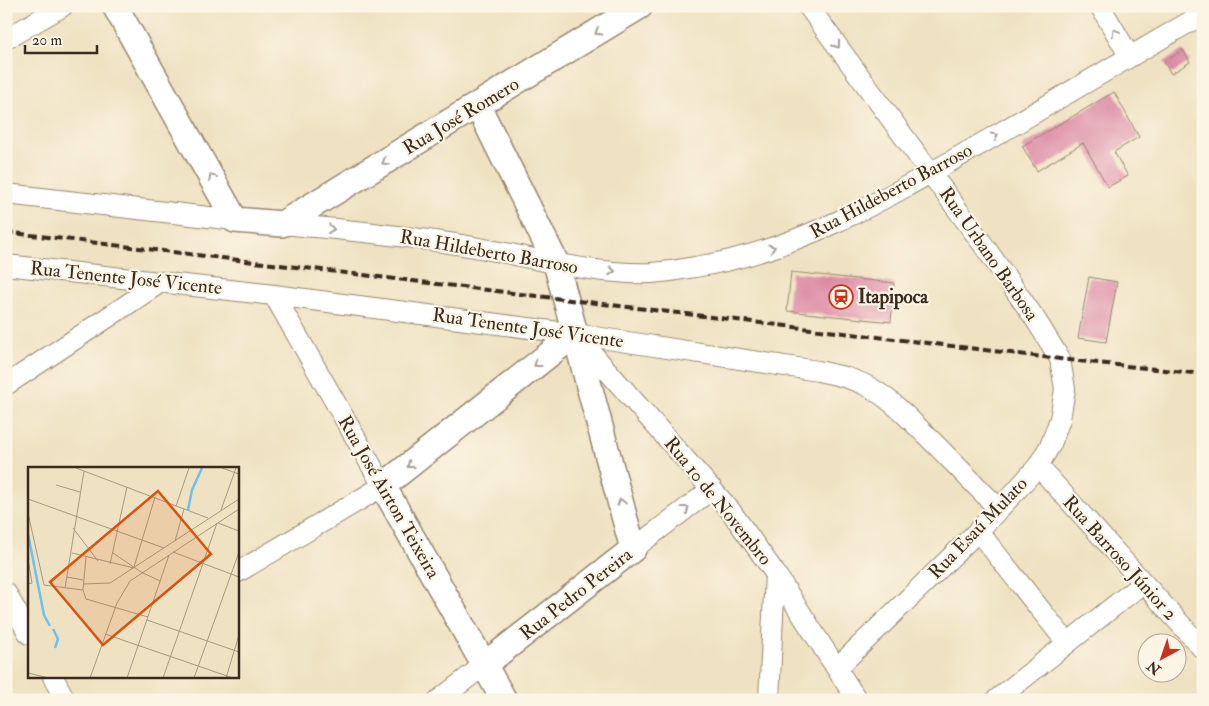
<svg xmlns="http://www.w3.org/2000/svg" width="1209" height="706" font-family="'IM FELL Double Pica',serif">
  <rect width="100%" height="100%" fill="#fcf5e5"/>
  <filter id="ink" filterUnits="userSpaceOnUse"><feTurbulence type="fractalNoise" baseFrequency=".02" numOctaves="2"/><feDisplacementMap in="SourceGraphic" scale="10" xChannelSelector="R" yChannelSelector="G"/><feConvolveMatrix kernelMatrix="1 2 1 2 8 2 1 2 1" color-interpolation-filters="sRGB"/></filter>
  <filter id="wash" filterUnits="userSpaceOnUse"><feTurbulence type="fractalNoise" baseFrequency=".0096" numOctaves="4" result="noise"/><feDisplacementMap in="SourceGraphic" scale="20" xChannelSelector="R" yChannelSelector="G"/><feGaussianBlur stdDeviation="1.12" result="paint"/><feColorMatrix in="noise" values="0 0 0 0 0 0 0 0 0 0 0 0 0 0 0 0 0 1.4 0 .05"/><feComposite in="paint" operator="in"/></filter>
  <g filter="url(#wash)">
    <rect width="100%" height="100%" fill="#efe2c2"/>
    <g id="blocks">
      <path fill="#dc88a4" d="M1183 50 1190 62 1171 74 1164 62Z
        M1114 92 1139 137 1114 152 1128 176 1108 187 1083 143 1037 171 1022 146Z
        M791 272 894 283 891 322 787 311Z
        M1089 277 1117 282 1106 342 1078 338Z"/>
    </g>
  </g>
  <g filter="url(#ink)">
    <use href="#blocks" fill-opacity="0" stroke="#958670" stroke-width="1"/>
    <g fill="none" stroke-linecap="round" stroke-linejoin="round">
      <g stroke="#958670" stroke-width="22">
        <path id="minor" d="M808 6 982 243 1034 317 1060 359 1065 389 1060 419 1051 444 1038 466 1014 493 978 531 837 668
          M1100 6 1130 57
          M6 39 63 6
          M6 194 235 220
          M282 224C346 230 411 236 474 247 533 257 591 275 651 273 665 272 680 270 695 267 804 250 899 191 993 137 1063 96 1133 55 1203 14
          M6 265 274 295 575 334 818 371C836 375 853 378 869 387 893 400 912 422 931 440 954 463 976 486 999 509
          M575 334 730 510 775 573 857 700
          M6 385 161 282
          M1038 466 1203 649
          M978 531 1067 643
          M633 549 712 489
          M238 572 383 486 274 295
          M6 593 29 634
          M53 677 65 700
          M439 700 484 665
          M769 700 775 573
          M996 700 1143 583"/>
      </g>
      <g stroke="#958670" stroke-width="28">
        <path id="tertiary" d="M115 6 235 220 282 224 640 6
          M478 106 556 263 633 549 484 665
          M504 700 383 486 575 334"/>
      </g>
      <use href="#minor" stroke="#fff" stroke-width="20"/>
      <use href="#tertiary" stroke="#fff" stroke-width="25"/>
      <path stroke="#3b2a1e" stroke-width="4" stroke-dasharray="8 4" stroke-linecap="butt" d="M6 232 1060 359 1203 374"/>
    </g>
    <defs><path id="oneway-chevron" d="M-2-3.5L2.5 0L-2 3.5" fill="none" stroke-width="1.6" stroke-linecap="round" stroke-linejoin="round" transform="scale(1.25)"/></defs>
    <g stroke="#a79f9a">
      <use href="#oneway-chevron" transform="translate(598 32) rotate(148)"/>
      <use href="#oneway-chevron" transform="translate(1115 32) rotate(-121)"/>
      <use href="#oneway-chevron" transform="translate(837 45) rotate(54)"/>
      <use href="#oneway-chevron" transform="translate(995 136) rotate(-30)"/>
      <use href="#oneway-chevron" transform="translate(385 162) rotate(149)"/>
      <use href="#oneway-chevron" transform="translate(212 177) rotate(-119)"/>
      <use href="#oneway-chevron" transform="translate(331 229) rotate(6)"/>
      <use href="#oneway-chevron" transform="translate(772 248) rotate(-18)"/>
      <use href="#oneway-chevron" transform="translate(612 271) rotate(4)"/>
      <use href="#oneway-chevron" transform="translate(537 364) rotate(142)"/>
      <use href="#oneway-chevron" transform="translate(410 465) rotate(142)"/>
      <use href="#oneway-chevron" transform="translate(621 502) rotate(-105)"/>
      <use href="#oneway-chevron" transform="translate(686 509) rotate(-38)"/>
    </g>
  </g>
  <defs>
    <g id="station-ring" transform="scale(1.25)"><circle r="9.5" fill="#fcf5e5" stroke="#c8321e" stroke-width="1.5"/><path d="M-3-6H3Q5-6 5-4V2Q5 4 3 4L4.5 6H3L1.5 4h-3L-3 6H-4.5L-3 4Q-5 4-5 2V-4Q-5-6-3-6ZM-3.5-4v3h7v-3ZM-3.5 1v1.5H-2V1ZM2 1v1.5H3.5V1Z" fill="#c8321e"/></g>
  </defs>
  <g fill-rule="evenodd">
    <use href="#station-ring" x="841" y="297"/>
  </g>
  <g text-anchor="middle" dominant-baseline="central" stroke-width="4.5" stroke-linejoin="round" paint-order="stroke">
    <g font-size="19" fill="#3b2a1e" stroke="#fcf5e5">
      <text transform="translate(461 116) rotate(-31)">Rua José Romero</text>
      <text transform="translate(891 191) rotate(-28)">Rua Hildeberto Barroso</text>
      <text transform="translate(489 252) rotate(10)">Rua Hildeberto Barroso</text>
      <text transform="translate(989 254) rotate(55)">Rua Urbano Barbosa</text>
      <text transform="translate(126 278) rotate(6)">Rua Tenente José Vicente</text>
      <text transform="translate(528 328) rotate(8)">Rua Tenente José Vicente</text>
      <text transform="translate(389 497) rotate(60)">Rua José Airton Teixeira</text>
      <text transform="translate(718 501) rotate(51)">Rua 10 de Novembro</text>
      <text transform="translate(978 528) rotate(-46)">Rua Esaú Mulato</text>
      <text transform="translate(1120 558) rotate(48)">Rua Barroso Júnior 2</text>
      <text transform="translate(576 594) rotate(-38)">Rua Pedro Pereira</text>
    </g>
    <g font-size="19" font-weight="bold" fill="#3b2a1e" stroke="#fcf5e5" text-anchor="start">
      <text x="858" y="297">Itapipoca</text>
    </g>
  </g>
  <g transform="translate(28 467)">
    <rect width="211" height="211" fill="#efe2c2"/>
    <path fill="none" stroke="#6ec1ea" stroke-width="2.5" d="M160 43 164 23 174 1M0 67 16 148 22 159M25 162 30 172 27 181"/>
    <path fill="none" stroke="#a79880" stroke-width="1" d="M48 1 180 51M194 1 211 7M28 18 52 25M0 32 136 81M148 39 161 1M193 43 208 1M0 46 16 118 55 123M190 56 211 64M45 61 70 94M147 74 156 42M145 85 211 110M44 86 106 101M85 86 113 105 132 114M58 90 55 123 58 132 120 150M0 92 4 116 0 117M82 97 99 20M106 100 127 30M39 110 55 113M55 117 82 116 211 32M37 121 56 4M119 153 211 185M77 167 205 211M0 206 21 211M62 211 89 136 102 114 211 42M99 211 141 88M135 211 189 56M166 211 211 85M198 211 211 168"/>
    <path fill="#d7540e" fill-opacity="0.15" stroke="#d7540e" stroke-width="2.5" d="M130 24 183 87 75 178 22 115Z"/>
    <rect width="211" height="211" fill="none" stroke="#3b2a1e" stroke-width="2.5"/>
  </g>
  <rect width="1209" height="706" fill="none" stroke="#fcf5e5" stroke-width="25"/>
  <g transform="translate(1162 658) rotate(220)"><circle r="24" fill="#fcf5e5" stroke="#afa495"/>
  <path d="M0-4L9 19L0 12L-9 19Z" fill="#c8321e"/>
  <text y="-8" font-size="14" font-weight="bold" text-anchor="middle" fill="#3b2a1e">N</text>
  </g>
  <path d="M25 45v8h72v-8" fill="none" stroke="#3b2a1e" stroke-width="2.5"/>
  <text x="32" y="45" font-size="15" fill="#3b2a1e" stroke="#fcf5e5" stroke-width="4" paint-order="stroke">20 m</text>
</svg>
